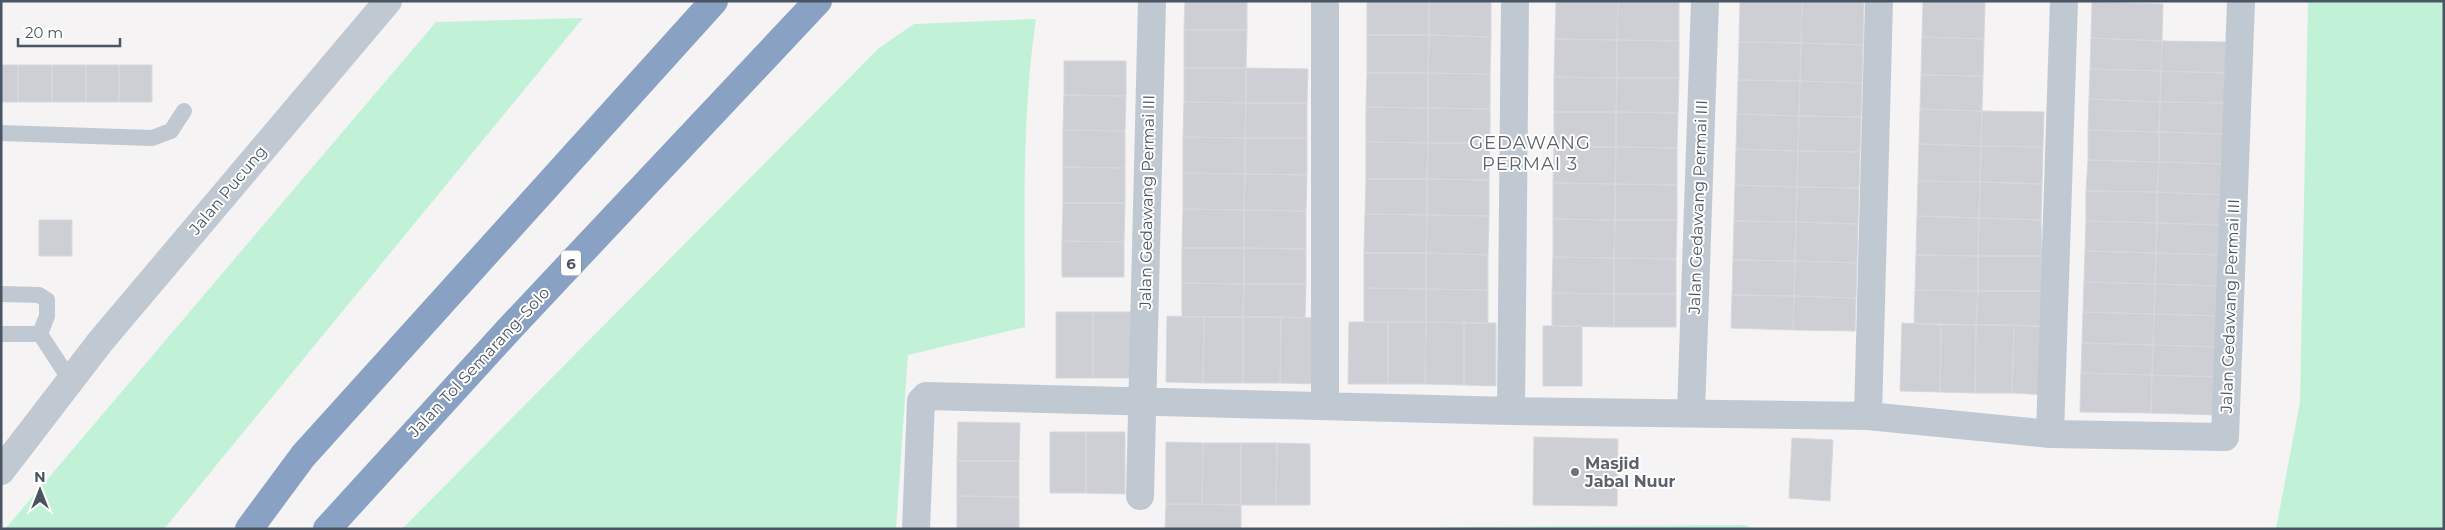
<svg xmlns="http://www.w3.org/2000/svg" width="2445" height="530" font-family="Montserrat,sans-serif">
  <rect width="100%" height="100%" fill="#f5f3f3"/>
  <path fill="#c1f2d7" d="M2308 1H2444V529H2276L2300 402Z
    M583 18 164 529H5L436 22Z
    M1036 19C1021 120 1025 225 1025 327L908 355 896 529H402L879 48 914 24Z
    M1745 525 1752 529H1446L1448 527Z"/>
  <path fill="#cdcfd5" stroke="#d7d8de" d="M1185 1H1247V30H1184Z
    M1367 1H1429V35H1367Z
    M1429 1H1491V37L1429 35Z
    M1556 1H1618L1617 40 1555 39Z
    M1618 1H1679V41L1617 40Z
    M1740 1H1802L1801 43 1739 42Z
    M1802 1H1864L1863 45 1801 43Z
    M1923 1H1985L1984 39 1922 37Z
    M2092 2 2163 4 2162 41 2091 38Z
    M1184 30H1247L1246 68H1184Z
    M1367 35H1429L1428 73H1367Z
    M1429 35 1491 37 1490 74 1428 73Z
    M1922 37 1984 39 1983 76 1921 75Z
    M2091 38 2162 41 2161 71 2090 69Z
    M1555 39 1617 40V78L1554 77Z
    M1617 40 1679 41V78H1617Z
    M2162 41 2226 42V73L2161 71Z
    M1739 42 1801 43 1800 81 1738 80Z
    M1801 43 1863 45 1862 83 1800 81Z
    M1064 61H1126V96L1064 95Z
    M1 65H18V102H1Z
    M18 65H52V102H18Z
    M52 65H86V102H52Z
    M86 65H119V102H86Z
    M119 65H152V102H119Z
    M1184 68H1246V103L1184 102Z
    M1246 68 1308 69 1307 103H1246Z
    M2090 69 2161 71 2160 102 2089 99Z
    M2161 71 2226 73 2225 103 2160 102Z
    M1367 73H1428V108L1366 107Z
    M1428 73 1490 74V109L1428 108Z
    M1921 75 1983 76 1982 111 1920 109Z
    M1554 77 1617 78 1616 112H1554Z
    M1617 78H1679L1678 113 1616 112Z
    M1738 80 1800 81 1799 116 1737 114Z
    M1800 81 1862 83 1861 117 1799 116Z
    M1064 95 1126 96 1125 131 1063 130Z
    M2089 99 2160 102 2159 132 2088 130Z
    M1184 102 1246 103 1245 138 1183 137Z
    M2160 102 2225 103 2224 134 2159 132Z
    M1246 103H1307V138H1245Z
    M1366 107 1428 108V143L1366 142Z
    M1428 108 1490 109V143H1428Z
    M1920 109 1982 111 1981 146 1919 144Z
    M1982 111 2044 112 2043 147 1981 146Z
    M1554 112H1616V147H1554Z
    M1616 112 1678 113 1677 148 1616 147Z
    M1737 114 1799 116 1798 151 1736 149Z
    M1799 116 1861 117 1860 152 1798 151Z
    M1063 130 1125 131V168L1063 167Z
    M2088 130 2159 132V162L2088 160Z
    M2159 132 2224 134 2223 164 2159 162Z
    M1183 137 1245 138V174L1183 173Z
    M1245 138H1307V175L1245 174Z
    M1366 142 1428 143 1427 179H1366Z
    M1428 143H1490L1489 180 1427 179Z
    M1919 144 1981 146 1980 182 1918 181Z
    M1981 146 2043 147 2042 184 1980 182Z
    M1554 147H1616L1615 184 1553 183Z
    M1616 147 1677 148V185L1615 184Z
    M1736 149 1798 151 1797 187 1735 185Z
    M1798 151 1860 152 1859 188 1797 187Z
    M2088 160 2159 162 2157 192 2086 191Z
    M2159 162 2223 164 2222 195 2157 192Z
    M1063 167 1125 168V203H1063Z
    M1183 173 1245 174 1244 210 1183 209Z
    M1245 174 1307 175 1306 211 1244 210Z
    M1366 179H1427V215L1365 214Z
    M1427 179 1489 180V216L1427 215Z
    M1918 181 1980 182 1979 218 1917 216Z
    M1980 182 2042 184 2041 220 1979 218Z
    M1553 183 1615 184V220L1553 219Z
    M1615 184 1677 185V220H1615Z
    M1735 185 1797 187 1796 222 1734 221Z
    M1797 187 1859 188 1858 224 1796 222Z
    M2086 191 2157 192V223L2086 221Z
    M2157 192 2222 195 2221 225 2157 223Z
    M1063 203H1125L1124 242 1062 241Z
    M1183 209 1244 210V248H1182Z
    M1244 210 1306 211V249L1244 248Z
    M1365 214 1427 215 1426 253H1364Z
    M1427 215 1489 216 1488 255 1426 253Z
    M1917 216 1979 218 1978 256 1916 255Z
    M1979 218 2041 220 2042 256H1978Z
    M1553 219 1615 220 1614 258 1553 257Z
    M39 220H72V256H39Z
    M1615 220H1677L1676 259 1614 258Z
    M1734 221 1796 222 1795 261 1733 260Z
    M2086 221 2157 223 2156 253 2085 251Z
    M1796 222 1858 224 1857 263 1795 261Z
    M2157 223 2221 225 2220 255 2156 253Z
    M1062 241 1124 242V277H1062Z
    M1182 248H1244V284L1182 283Z
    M1244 248 1306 249V284H1244Z
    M2085 251 2156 253 2155 284 2084 282Z
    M1364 253H1426V289L1364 288Z
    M1426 253 1488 255V290L1426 289Z
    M2156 253 2220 255 2219 286 2155 284Z
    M1916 255 1978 256V291L1915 290Z
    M1978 256H2042V291H1978Z
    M1553 257 1614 258V294L1552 293Z
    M1614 258 1676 259V294H1614Z
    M1733 260 1795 261 1794 296 1732 295Z
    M1795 261 1857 263 1856 298 1794 296Z
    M2084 282 2155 284 2154 314 2083 312Z
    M1182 283 1244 284 1243 317H1182Z
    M1244 284H1306L1305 318 1243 317Z
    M2155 284 2219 286 2218 316 2154 314Z
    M1364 288 1426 289V322H1364Z
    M1426 289 1488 290V323L1426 322Z
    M1915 290 1978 291 1976 325 1914 323Z
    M1978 291H2042L2044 326 1976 325Z
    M1552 293 1614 294V327L1552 326Z
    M1614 294H1676V327H1614Z
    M1732 295 1794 296 1793 330 1731 328Z
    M1794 296 1856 298 1855 331 1793 330Z
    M1056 312H1093V378H1056Z
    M1093 312H1133L1132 378H1093Z
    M2083 312 2154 314 2153 345 2082 343Z
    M2154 314 2218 316V347L2153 345Z
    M1167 316 1204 317 1203 383 1166 382Z
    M1204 317H1243V383H1203Z
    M1243 317H1281L1280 383H1243Z
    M1281 317 1319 318V384L1280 383Z
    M1349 322H1388V384H1348Z
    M1388 322H1426L1425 384H1388Z
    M1426 322 1464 323V385L1425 384Z
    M1464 323H1496V386L1464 385Z
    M1902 323 1941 325 1940 392 1900 391Z
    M1941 325H1976L1975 393 1940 392Z
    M1976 325H2014L2012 393H1975Z
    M2014 325 2050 327 2048 395 2012 393Z
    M1543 326H1582V386H1543Z
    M2082 343 2153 345 2152 375 2081 373Z
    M2153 345 2218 347 2217 377 2152 375Z
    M2081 373 2152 375 2151 413 2080 412Z
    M2152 375 2217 377 2216 415 2151 413Z
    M958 422 1020 423 1019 461H957Z
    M1050 432H1086V493H1050Z
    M1086 432H1125V494L1086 493Z
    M1534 437 1618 439 1617 506 1533 505Z
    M1792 438 1833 440 1830 501 1789 498Z
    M1166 442 1203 443 1202 504H1166Z
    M1203 443H1241V505L1202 504Z
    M1241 443H1277L1276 505H1241Z
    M1277 443 1310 444V505H1276Z
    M957 461H1019V497L957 496Z
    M957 496 1019 497V529H957Z
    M1166 504 1241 505V529H1165Z"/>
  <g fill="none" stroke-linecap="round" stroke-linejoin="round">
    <path stroke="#c0c9d2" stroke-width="16" d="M1 133 152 138 171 131 184 111
      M1 294 39 295 47 300V316L40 334
      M1 334H40L70 380"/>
    <path stroke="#c0c9d2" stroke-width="28" d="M1325 1V406
      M1511 411 1515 1
      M1691 413 1705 1
      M1868 416 1879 1
      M2050 434 2064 1
      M1 471 100 342 388 1
      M1140 496 1152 1
      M916 529 921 401 926 396 1511 411 1868 416 2050 434 2225 437 2241 1"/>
    <path stroke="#89a2c3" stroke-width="28" d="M249 529 303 456 714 1
      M327 529 513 325 818 1"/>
  </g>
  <circle fill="#6b7280" stroke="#fff" stroke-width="2" cx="1575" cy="472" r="5"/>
  <g text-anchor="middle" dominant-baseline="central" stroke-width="4" stroke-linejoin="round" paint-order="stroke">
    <rect fill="#fff" stroke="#808891" stroke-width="1" x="561" y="250.5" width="20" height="25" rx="4"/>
    <g font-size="15" font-weight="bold" fill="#495562">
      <text x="571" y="263">6</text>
    </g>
    <g font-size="16" fill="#495562" stroke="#fff">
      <text transform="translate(228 190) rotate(-50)">Jalan Pucung</text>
      <text transform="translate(1147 202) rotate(-89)">Jalan Gedawang Permai III</text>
      <text transform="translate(1698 207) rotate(-88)">Jalan Gedawang Permai III</text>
      <text transform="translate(2230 306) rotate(-88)">Jalan Gedawang Permai III</text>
      <text transform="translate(479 362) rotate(-47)">Jalan Tol Semarang–Solo</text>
    </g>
    <g font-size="16" font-weight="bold" fill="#5b616d" stroke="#fff" text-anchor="start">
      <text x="1585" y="463">Masjid<tspan x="1585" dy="18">Jabal Nuur</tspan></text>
    </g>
    <g font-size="18" letter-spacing="1" fill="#5f6268" stroke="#fff">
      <text x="1530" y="143">GEDAWANG<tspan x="1530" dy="21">PERMAI 3</tspan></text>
    </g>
  </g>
  <rect width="2445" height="530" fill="none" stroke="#495562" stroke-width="5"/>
  <g transform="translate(40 490)" stroke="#ffffff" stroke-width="4" paint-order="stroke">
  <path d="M0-4L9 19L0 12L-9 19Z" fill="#495562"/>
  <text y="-8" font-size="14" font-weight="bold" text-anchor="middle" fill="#495562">N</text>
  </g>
  <path d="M18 38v8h102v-8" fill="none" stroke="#495562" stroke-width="2.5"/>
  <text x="25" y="38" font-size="15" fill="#495562" stroke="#ffffff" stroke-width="4" paint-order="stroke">20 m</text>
</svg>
